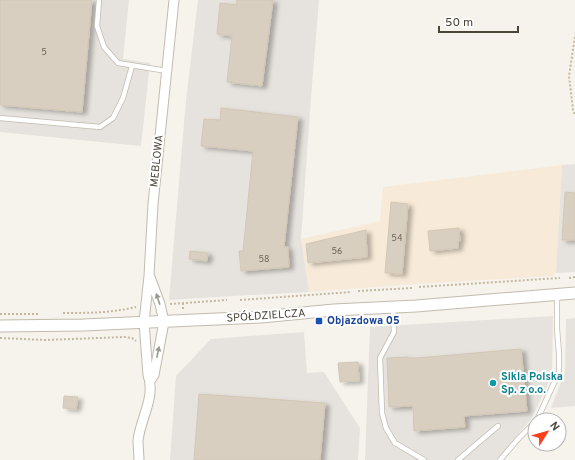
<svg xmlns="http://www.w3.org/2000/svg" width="575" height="460" font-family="Overpass,sans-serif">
  <defs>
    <filter id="shadow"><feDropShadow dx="4.5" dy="2.5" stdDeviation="2" flood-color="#0004"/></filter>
  </defs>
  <rect width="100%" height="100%" fill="#f6f3ec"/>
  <path fill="#f7ead8" d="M562 165 556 273 553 276 416 284 309 292 301 239 380 221 383 187Z"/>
  <path fill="#e6e2dd" d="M0 0H129L123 59 150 63 141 146 0 132Z
    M198 0H319L311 97 301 239 309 292 233 296 169 300 186 100Z
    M575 164V272L556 273 562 165Z
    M553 316 552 375 532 418 496 460H365L370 327Z
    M575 318V406L551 408 565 371 566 319Z
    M304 332 307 373 324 372 360 428 358 460H170L176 376 211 339Z"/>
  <path fill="#d8cfc1" stroke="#d3c7b4" filter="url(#shadow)" d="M0 0H92L82 112 0 105Z
    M237 0H273L262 86 227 82 232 36 217 34 220 3 236 5Z
    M221 108 298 117 284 247H288L289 267 241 271 239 251H243L253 151 201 146 204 119 220 120Z
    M565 192 575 193V240H562Z
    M391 202 408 204 402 274 385 273Z
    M459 228 460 241H458V248L430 251 428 231Z
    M366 230 367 257 308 263 306 244Z
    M190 251 208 253 207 261 189 259Z
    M521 349 527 411 464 416 465 427 414 431 413 406 389 407 387 358 408 357V358H417Z
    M358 362 359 381 340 382 338 363Z
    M199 394 325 403 320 460H194Z
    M64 396 78 397 76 409 63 408Z"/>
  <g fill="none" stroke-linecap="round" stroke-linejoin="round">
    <g stroke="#c2bbae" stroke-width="6">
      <path id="service" d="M99 0 97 26 104 47 118 63 167 71
        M0 118 100 127 113 118 123 98 132 66
        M393 307 394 332 380 358 382 413 386 428 395 443 424 460
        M537 420 559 372V353L557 329V294
        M458 460 498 426
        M500 460 519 438 535 422"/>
    </g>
    <g stroke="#c2bbae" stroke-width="11">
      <path id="minor" d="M150 277 160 304 164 322 154 375 150 381
        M139 460C139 454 138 447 138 441 140 419 156 397 148 375L144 322 149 276 153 204 174 0"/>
    </g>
    <g stroke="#c2bbae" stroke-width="13">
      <path id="tertiary" d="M0 326 83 325 261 317 334 310 416 306 575 293"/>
    </g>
    <path stroke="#c4b79f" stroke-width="2" stroke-dasharray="2 2" stroke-linecap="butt" d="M575 37 569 76 573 110 575 115
      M569 278 575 277
      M419 287 560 278
      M358 291 412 288
      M240 300 351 292
      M183 303V310
      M170 304 227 300
      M63 313C88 313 112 313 136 307
      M0 314H39
      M0 338 46 340 125 337 132 338 136 341"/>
    <use href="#service" stroke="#fff" stroke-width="4.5"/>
    <use href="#minor" stroke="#fff" stroke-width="9"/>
    <use href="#tertiary" stroke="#fff" stroke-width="11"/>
  </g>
  <defs><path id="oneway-solid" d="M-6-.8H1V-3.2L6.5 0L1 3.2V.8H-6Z"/></defs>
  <g fill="#9c9892">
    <use href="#oneway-solid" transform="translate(158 299) rotate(-108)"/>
    <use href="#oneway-solid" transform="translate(158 352) rotate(-78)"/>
  </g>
  <rect fill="#1a4fb4" stroke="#fff" stroke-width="1.5" x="315" y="317" width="8" height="8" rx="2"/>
  <circle fill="#0f9aa8" stroke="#fff" stroke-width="1.5" cx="493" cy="383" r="4"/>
  <g text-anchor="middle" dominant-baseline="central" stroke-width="4" stroke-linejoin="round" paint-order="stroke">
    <g font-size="9" fill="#6e675b">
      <text x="44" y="52">5</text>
      <text x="397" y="238">54</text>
      <text x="337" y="251">56</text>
      <text x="264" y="259">58</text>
    </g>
    <g font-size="11" fill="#4b4439" stroke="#fff">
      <text transform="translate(157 161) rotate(-84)">MEBLOWA</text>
      <text transform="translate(266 316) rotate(-4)">SPÓŁDZIELCZA</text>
    </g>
    <g font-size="11" font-weight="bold" fill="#164399" stroke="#fff" text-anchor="start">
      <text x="327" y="321">Objazdowa 05</text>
    </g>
    <g font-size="11" font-weight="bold" fill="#0d838f" stroke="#fff" text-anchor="start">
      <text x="501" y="377">Sikla Polska<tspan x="501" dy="13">Sp. z o.o.</tspan></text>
    </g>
  </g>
  <g transform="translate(547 432) rotate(53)"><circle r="19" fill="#ffffff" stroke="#b7b4b0"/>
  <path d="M0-3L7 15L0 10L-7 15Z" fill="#fc3f1d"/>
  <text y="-6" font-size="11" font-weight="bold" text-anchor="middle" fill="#4b4439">N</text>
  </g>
  <path d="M439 26v6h79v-6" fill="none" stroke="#4b4439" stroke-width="2"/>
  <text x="445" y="26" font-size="12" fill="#4b4439" stroke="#ffffff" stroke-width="3" paint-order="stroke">50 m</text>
</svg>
